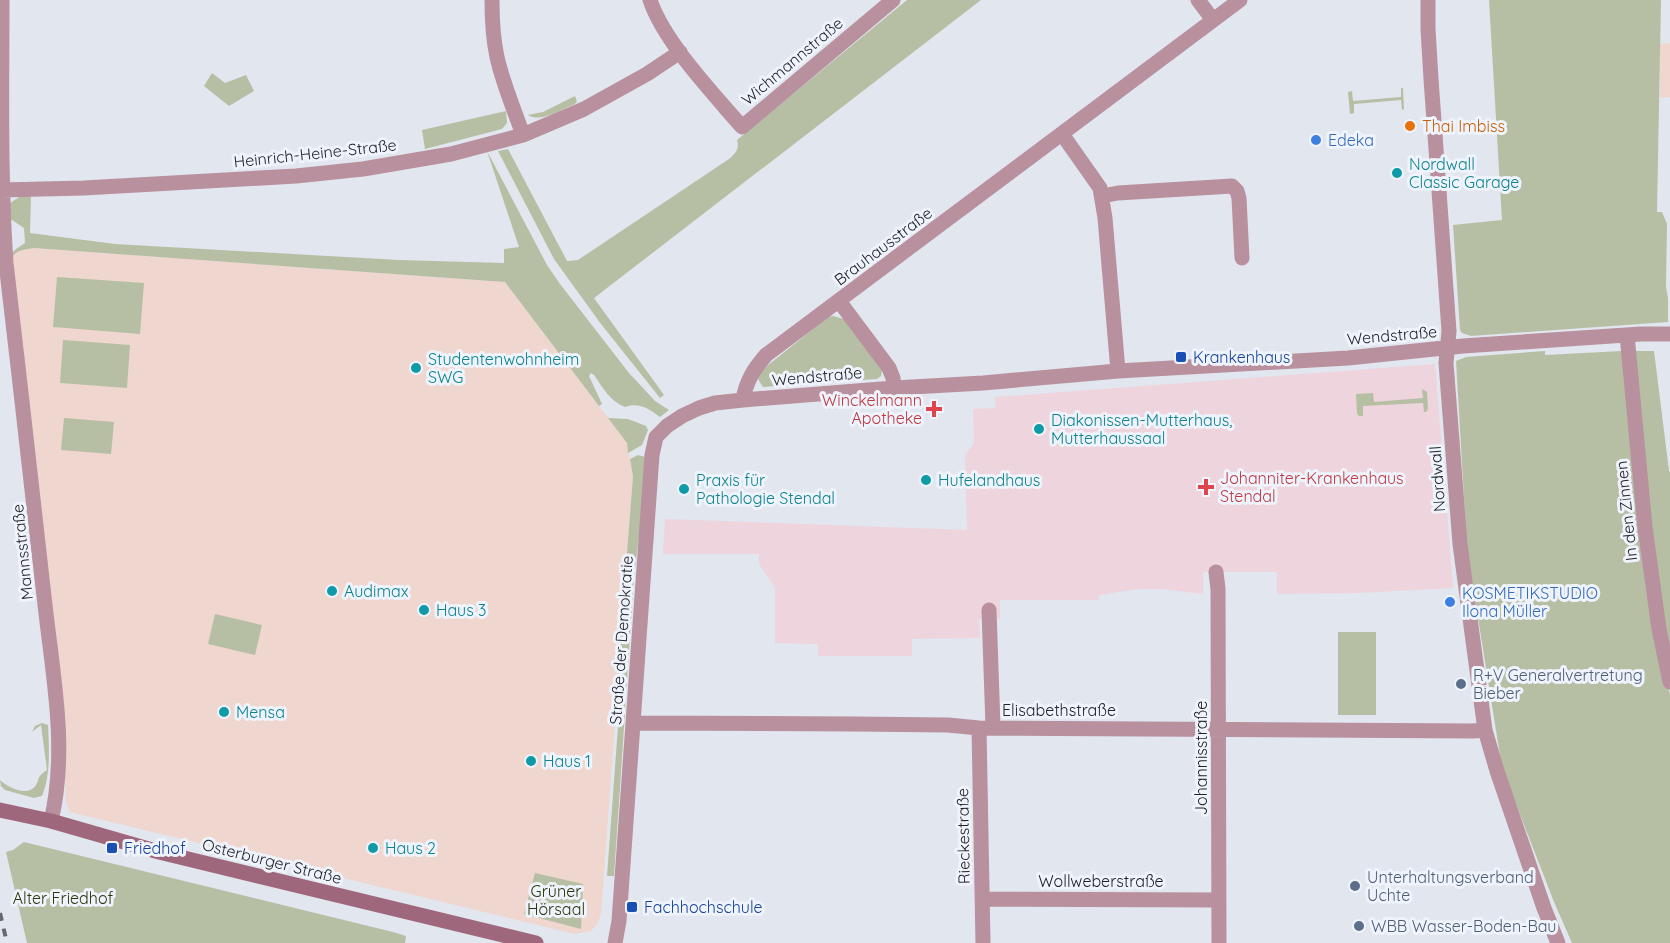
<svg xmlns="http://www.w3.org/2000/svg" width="1670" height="943" font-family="Quicksand,sans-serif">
  <rect width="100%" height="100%" fill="#e2e6ef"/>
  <path fill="#efd6cf" d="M1670 43V97L1660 98V44Z
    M34 248 505 282 627 443 633 476 601 913 598 923 591 931 575 934 70 812 66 803 63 710 12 258 14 254 18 251Z"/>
  <path fill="#eed4dc" d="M1435 364 1453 588 1360 593 1277 594V572H1203V594L1161 589H1139L1099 595V600H1000V619H979L980 638 912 639V656H818V644L775 643V588L759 564V554H663L665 519 967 530 965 455 974 443 973 409 996 408 995 397Z"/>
  <path fill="#b6bfa3" d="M907 0H981L594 298 664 395 660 398 601 324 554 259 498 151 508 149 567 261 578 260 729 159C735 154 740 149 737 140Z
    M1489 0H1661L1657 212H1662L1667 224 1666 287 1668 298V322L1471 336 1462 333 1460 330 1453 225 1502 220Z
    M212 73 225 83 246 75 254 91 229 106 204 86Z
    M1401 88H1403L1404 109 1402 110 1401 100 1354 104V113L1350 114 1348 92 1352 91 1353 101 1401 97Z
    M575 96 577 102 573 105C560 110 541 123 528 115L543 112Z
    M506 111 507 123 502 129 425 149 422 130Z
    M487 151 547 265 560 284 629 373 655 401 669 410 660 417C649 409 639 402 625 407 610 401 603 388 594 375L591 373 589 376 602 404 599 406 505 282 34 248C26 250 16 249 12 258V253L16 249 25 243 24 228 9 218 10 203 21 196 31 195 30 233 115 244 399 260 504 263V249L519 247Z
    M57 277 144 283 140 334 53 327Z
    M833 316 844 319 882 371 881 376 877 379 763 387 758 379 762 370 828 317Z
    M63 340 130 345 127 388 60 383Z
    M1545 351V355L1622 351 1654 627 1670 695V943H1572L1554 902 1502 768 1467 549 1456 361 1466 357Z
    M1634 351H1654L1669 471 1670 472V666L1646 500Z
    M1422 389 1427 392 1428 409 1426 412H1424L1423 403 1363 406V416H1359L1357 414 1356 394 1373 393 1374 402 1423 398Z
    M64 418 114 422 111 454 61 450Z
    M608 418 628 419 646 426 648 430 642 445 628 453 627 443Z
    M638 455 645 457 640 529 634 576 625 710 615 708 633 476 630 459Z
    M215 614 262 625 255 655 208 644Z
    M1338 632H1376V715H1338Z
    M619 713H625L614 876H607Z
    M42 723 48 725C49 748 51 774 42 796L34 798 5 790 1 786 0 780C7 787 28 798 36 785 41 776 36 778 47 770L41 725 32 732 35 726Z
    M24 842 393 932 406 936 405 943H27L6 852 13 850Z
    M535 873 583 884 581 929 524 914Z"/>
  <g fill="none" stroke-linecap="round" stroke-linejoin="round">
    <path stroke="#b8909e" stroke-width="15" d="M2 0C2 87 0 176 6 263 19 377 33 491 45 605 53 677 68 750 51 821
      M492 0C492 19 493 39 497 57 503 84 514 109 523 135
      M650 0C664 42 713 93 742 127L893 0
      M1198 0 1213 20
      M1428 0V29L1431 79 1449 331 1446 363 1460 544 1485 730 1497 771 1544 908 1558 943
      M1062 134 1100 188 1105 218 1118 371
      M1 190 84 188 296 176 363 169 451 154 523 135 584 109 647 74 680 52
      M1102 196 1118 193 1232 186 1237 191 1239 198 1242 258
      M839 301 889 368 893 378 894 388
      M1627 335 1645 527 1659 629 1670 682
      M743 400C746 381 754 369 766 355L1240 0
      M1216 572 1218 589 1219 943
      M989 610 993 727
      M633 723 854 724 948 725 979 728 1473 731 1485 730
      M979 728 983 943
      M982 899 1219 900
      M615 943 619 921 652 455 656 437 667 426 682 416 699 408 715 403 743 400 894 388 983 383 1118 371 1348 358 1463 346 1641 334H1670"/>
    <path stroke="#9f677b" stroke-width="15" d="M0 810 51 821 159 852 536 943"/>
    <path stroke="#67696e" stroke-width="4" stroke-dasharray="8 8" stroke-linecap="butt" d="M0 913 7 943"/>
  </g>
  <circle fill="#e8710a" stroke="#eff3fc" stroke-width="2" cx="1410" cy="126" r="6"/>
  <g fill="#3f7fe0" stroke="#eff3fc" stroke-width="2">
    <circle cx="1316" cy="140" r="6"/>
    <circle cx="1450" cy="602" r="6"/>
  </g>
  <g fill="#0f9aa8" stroke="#eff3fc" stroke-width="2">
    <circle cx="1397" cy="173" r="6"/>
    <circle cx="416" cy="368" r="6"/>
    <circle cx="1039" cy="429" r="6"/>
    <circle cx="926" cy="480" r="6"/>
    <circle cx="684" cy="489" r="6"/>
    <circle cx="332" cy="591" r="6"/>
    <circle cx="424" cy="610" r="6"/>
    <circle cx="224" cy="712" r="6"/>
    <circle cx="531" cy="761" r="6"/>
    <circle cx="373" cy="848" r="6"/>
  </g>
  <g fill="#1a4fb4" stroke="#eff3fc" stroke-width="2">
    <rect x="1175" y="351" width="12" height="12" rx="3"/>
    <rect x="106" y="842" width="12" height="12" rx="3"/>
    <rect x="626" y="901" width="12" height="12" rx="3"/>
  </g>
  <g fill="#e0444e" stroke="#eff3fc" stroke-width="2">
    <path d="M931 400h6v6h6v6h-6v6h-6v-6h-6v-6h6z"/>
    <path d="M1203 478h6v6h6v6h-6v6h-6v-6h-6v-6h6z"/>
  </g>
  <g fill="#5c6f8a" stroke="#eff3fc" stroke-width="2">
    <circle cx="1461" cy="684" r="6"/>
    <circle cx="1355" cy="886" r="6"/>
    <circle cx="1359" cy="926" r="6"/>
  </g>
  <g text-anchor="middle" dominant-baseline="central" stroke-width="6" stroke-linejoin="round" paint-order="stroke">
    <g font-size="16" fill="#232427" stroke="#eff3fc">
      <text transform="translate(792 61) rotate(-40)">Wichmannstraße</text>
      <text transform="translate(315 153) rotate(-6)">Heinrich-Heine-Straße</text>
      <text transform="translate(883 246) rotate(-37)">Brauhausstraße</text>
      <text transform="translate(1392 335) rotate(-5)">Wendstraße</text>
      <text transform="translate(817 376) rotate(-5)">Wendstraße</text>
      <text transform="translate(1437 479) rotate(-94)">Nordwall</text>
      <text transform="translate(1626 511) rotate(-96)">In den Zinnen</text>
      <text transform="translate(22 552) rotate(-96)">Mannsstraße</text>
      <text transform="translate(621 640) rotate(-86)">Straße der Demokratie</text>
      <text x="1059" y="710">Elisabethstraße</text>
      <text transform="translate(1201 758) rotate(-90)">Johannisstraße</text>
      <text transform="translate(963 836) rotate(-91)">Rieckestraße</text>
      <text transform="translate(272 861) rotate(14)">Osterburger Straße</text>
      <text x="1101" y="881">Wollweberstraße</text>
    </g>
    <g font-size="16" fill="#c56008" stroke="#eff3fc" text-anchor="start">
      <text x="1422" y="126">Thai Imbiss</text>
    </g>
    <g font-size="16" fill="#366cbe" stroke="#eff3fc" text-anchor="start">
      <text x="1328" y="140">Edeka</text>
      <text x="1462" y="593">KOSMETIKSTUDIO<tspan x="1462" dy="18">Ilona Müller</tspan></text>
    </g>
    <g font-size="16" fill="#0d838f" stroke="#eff3fc" text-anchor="start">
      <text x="1409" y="164">Nordwall<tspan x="1409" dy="18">Classic Garage</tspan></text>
      <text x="428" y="359">Studentenwohnheim<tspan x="428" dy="18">SWG</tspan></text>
      <text x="1051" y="420">Diakonissen-Mutterhaus,<tspan x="1051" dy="18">Mutterhaussaal</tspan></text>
      <text x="696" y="480">Praxis für<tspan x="696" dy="18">Pathologie Stendal</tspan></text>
      <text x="938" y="480">Hufelandhaus</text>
      <text x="344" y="591">Audimax</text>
      <text x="436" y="610">Haus 3</text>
      <text x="236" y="712">Mensa</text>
      <text x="543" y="761">Haus 1</text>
      <text x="385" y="848">Haus 2</text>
    </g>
    <g font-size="16" fill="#164399" stroke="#eff3fc" text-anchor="start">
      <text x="1193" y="357">Krankenhaus</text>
      <text x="124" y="848">Friedhof</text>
      <text x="644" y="907">Fachhochschule</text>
    </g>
    <g font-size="16" fill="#be3a42" stroke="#eff3fc" text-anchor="end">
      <text x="922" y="400">Winckelmann<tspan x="922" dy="18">Apotheke</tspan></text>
      <text x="1220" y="478" text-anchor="start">Johanniter-Krankenhaus<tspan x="1220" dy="18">Stendal</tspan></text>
    </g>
    <g font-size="16" fill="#4e5e75" stroke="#eff3fc" text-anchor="start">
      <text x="1473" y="675">R+V Generalvertretung<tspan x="1473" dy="18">Bieber</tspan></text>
      <text x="1367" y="877">Unterhaltungsverband<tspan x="1367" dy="18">Uchte</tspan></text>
      <text x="1371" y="926">WBB Wasser-Boden-Bau</text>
    </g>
    <g font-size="16" fill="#2c3609" stroke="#eff3fc">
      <text x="556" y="891">Grüner<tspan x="556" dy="18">Hörsaal</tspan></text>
      <text x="63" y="898">Alter Friedhof</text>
    </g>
  </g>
</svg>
